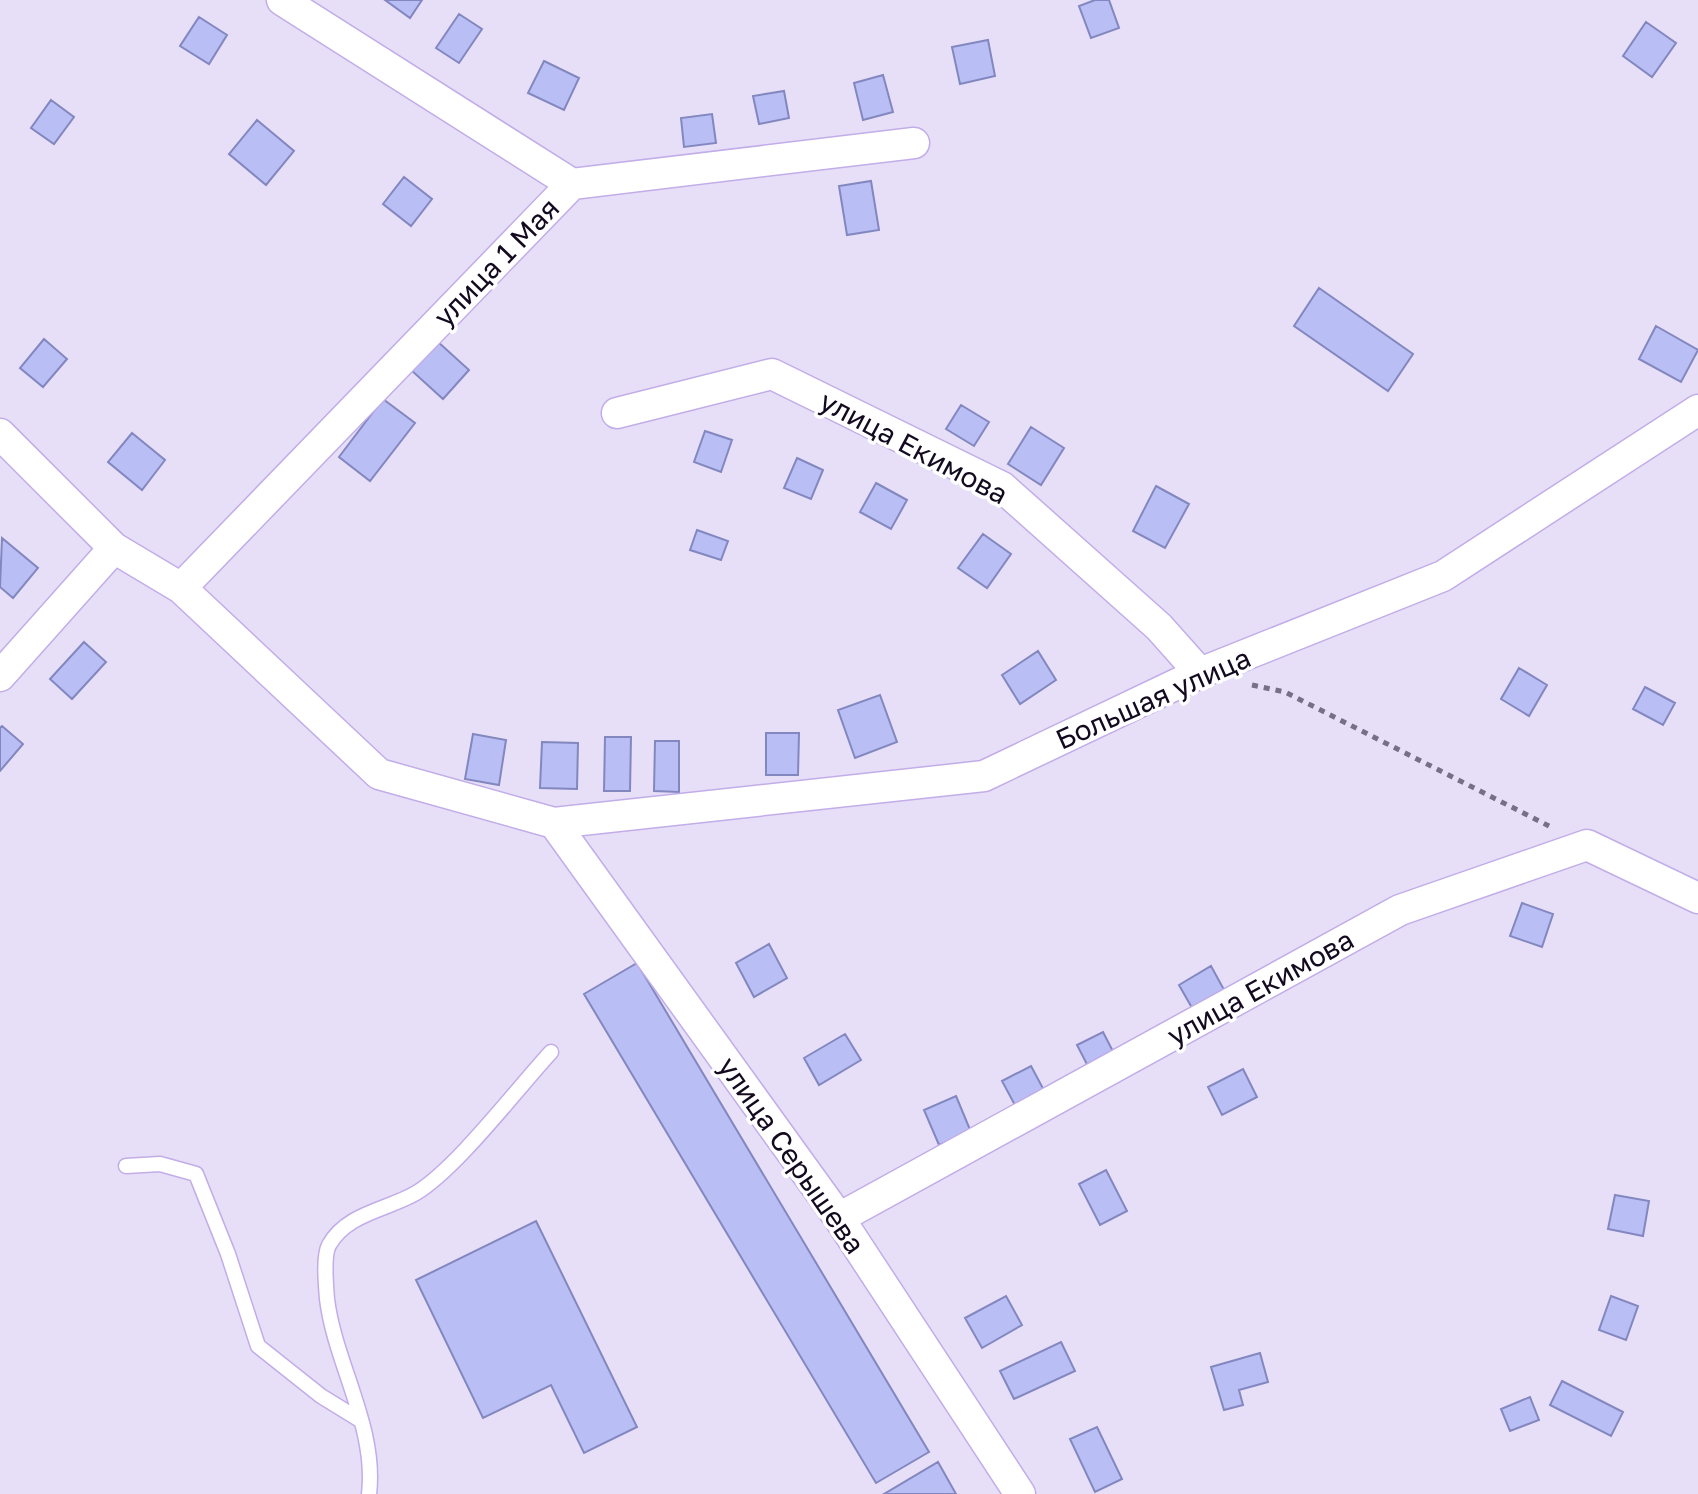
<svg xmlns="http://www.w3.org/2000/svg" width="1698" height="1494" font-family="'Golos Text',sans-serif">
  <rect width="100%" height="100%" fill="#e7dff7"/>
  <path fill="#b9bef4" stroke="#8387c0" stroke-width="2" d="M385 0H422L410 18Z
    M1095 0H1109L1119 28 1091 38 1079 6Z
    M459 14 482 29 459 63 436 48Z
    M199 17 227 35 209 64 180 46Z
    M1646 22 1676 43 1652 77 1623 56Z
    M988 40 995 76 960 84 952 47Z
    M544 61 579 78 564 110 528 93Z
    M883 75 893 112 863 120 854 83Z
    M784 91 789 118 759 124 753 96Z
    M51 100 74 117 54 144 31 128Z
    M712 114 716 143 684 147 681 118Z
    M257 120 294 151 266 185 229 154Z
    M404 177 432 199 411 226 383 204Z
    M871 181 879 230 847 235 839 186Z
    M1319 288 1413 354 1388 391 1294 326Z
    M1656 326 1698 350 1681 382 1639 359Z
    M44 339 67 359 43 387 20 368Z
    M437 341 469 370 443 399 411 370Z
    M383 399 415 423 370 481 339 457Z
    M961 405 989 422 974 446 946 429Z
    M1031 427 1064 448 1041 485 1008 464Z
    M705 431 732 440 721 472 694 462Z
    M132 433 165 460 142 490 108 462Z
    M797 458 823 470 811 499 784 488Z
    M876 483 907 500 891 529 860 512Z
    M1156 486 1189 504 1165 548 1133 531Z
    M697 530 728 541 721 560 690 550Z
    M983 534 1011 554 987 588 958 568Z
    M2 538 38 568 13 598 0 587Z
    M84 642 106 662 72 699 50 679Z
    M1038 651 1056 680 1020 704 1002 675Z
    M1519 668 1547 685 1529 716 1501 699Z
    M1645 687 1675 703 1663 725 1633 709Z
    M880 695 897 742 855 758 838 710Z
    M2 726 23 744 0 771V728Z
    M766 733H799L798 775H766Z
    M473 734 506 740 499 785 465 779Z
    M605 737H631L630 791H604Z
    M655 741H679V792L654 791Z
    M542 742 578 743 577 789 540 788Z
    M1522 903 1553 914 1542 947 1510 936Z
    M769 944 787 978 754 997 736 963Z
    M637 963 929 1452 876 1483 584 994Z
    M1211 966 1228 997 1196 1015 1179 985Z
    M1103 1032 1119 1063 1093 1076 1077 1045Z
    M845 1034 861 1060 819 1085 804 1058Z
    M1031 1066 1046 1094 1017 1109 1002 1081Z
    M1243 1069 1257 1097 1222 1115 1208 1087Z
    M956 1096 971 1132 939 1145 924 1110Z
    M1106 1170 1127 1211 1100 1225 1079 1184Z
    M1615 1195 1649 1201 1643 1236 1608 1229Z
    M536 1221 637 1427 584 1453 551 1385 483 1418 416 1280Z
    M1006 1296 1022 1325 982 1348 965 1318Z
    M1611 1296 1638 1306 1626 1340 1599 1330Z
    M1061 1342 1075 1371 1014 1399 1000 1371Z
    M1260 1353 1268 1382 1239 1390 1243 1405 1224 1410 1211 1367Z
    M1562 1381 1623 1412 1611 1436 1550 1405Z
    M1530 1397 1539 1420 1510 1431 1501 1409Z
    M1097 1427 1122 1479 1095 1492 1070 1439Z
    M938 1462 956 1494H884Z"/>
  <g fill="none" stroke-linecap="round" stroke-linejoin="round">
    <g stroke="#c2ade8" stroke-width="17">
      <path id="service" d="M126 1166 160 1164 196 1174 228 1254 258 1346 321 1396 360 1420
        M369 1494C377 1427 335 1364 327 1299 326 1286 323 1256 329 1245 347 1213 387 1210 416 1193 456 1169 517 1089 551 1052"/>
    </g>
    <g stroke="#c2ade8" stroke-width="33">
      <path id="minor" d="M282 0 572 184
        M617 413 772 374 1002 487 1159 627 1200 673
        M0 434 114 548 181 588 379 774 554 823 984 776 1200 673 1443 576 1698 410
        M181 588 572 184 914 143
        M0 676 114 548
        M554 823 839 1218 1020 1494
        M839 1218 1400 910 1587 845 1698 898"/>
    </g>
    <path stroke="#776f85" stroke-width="5" stroke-dasharray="6 6" stroke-linecap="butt" d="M1252 685 1285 692 1549 826"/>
    <use href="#service" stroke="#fff" stroke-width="14"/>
    <use href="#minor" stroke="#fff" stroke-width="30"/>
  </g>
  <g text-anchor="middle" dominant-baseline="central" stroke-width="7" stroke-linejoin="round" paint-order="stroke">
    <g font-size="28" fill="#130a1f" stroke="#fff">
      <text transform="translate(496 262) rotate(-46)">улица 1 Мая</text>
      <text transform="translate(914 447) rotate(28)">улица Екимова</text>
      <text transform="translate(1153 698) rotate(-24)">Большая улица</text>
      <text transform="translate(1260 987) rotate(-29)">улица Екимова</text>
      <text transform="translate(792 1155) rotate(55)">улица Серышева</text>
    </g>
  </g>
</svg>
